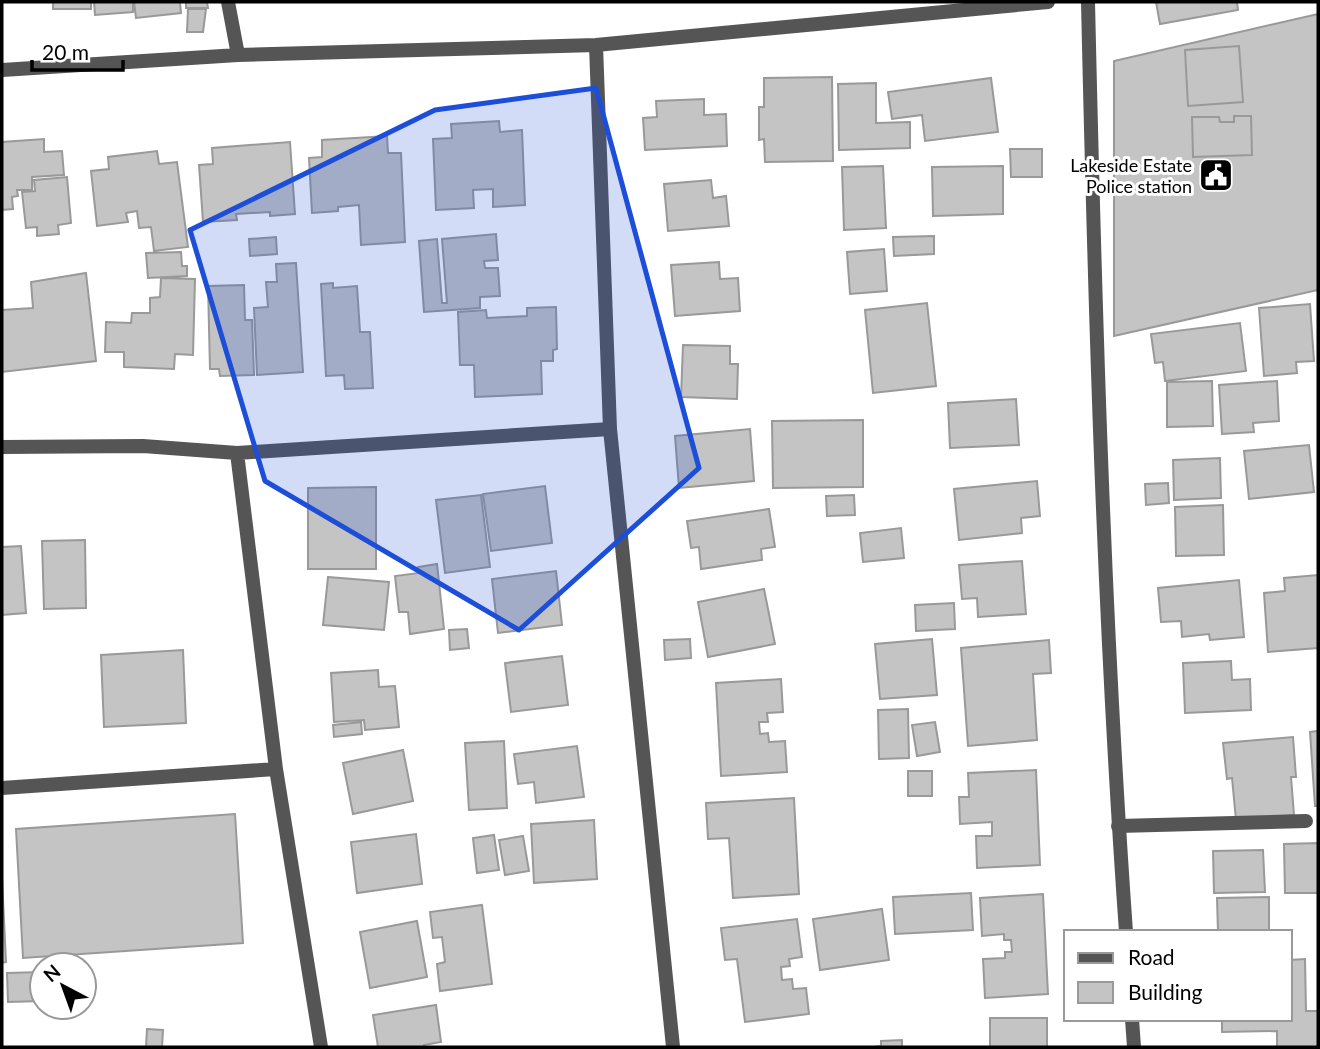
<svg xmlns="http://www.w3.org/2000/svg" width="1320" height="1049" font-family="Lato,sans-serif">
  <rect width="100%" height="100%" fill="#fff"/>
  <path fill="#c4c4c4" stroke="#999" stroke-width="2" d="M53 2H91V9H53Z
    M94 2H133V12L95 15Z
    M134 2H180L181 13 136 18Z
    M186 2H207L208 8H186Z
    M1156 2H1237L1238 10 1160 24Z
    M188 9H206L203 32H187Z
    M1318 14V290L1114 336V61Z
    M1239 46 1243 102 1188 106 1185 50Z
    M832 77 833 161 765 162 764 139 759 140V107H764V78Z
    M991 78 998 132 925 141 922 115 892 119 888 92Z
    M876 83V123L910 122V148L839 150 838 84Z
    M704 99V115L726 114 727 146 645 150 643 118 657 117 656 101Z
    M1234 116H1251L1252 155 1193 157 1192 117H1219L1220 122H1234Z
    M499 121 500 132 522 130 525 205 493 207V189L473 190 474 208 436 210 433 139 452 138 451 124Z
    M387 136 388 153H401L405 242 361 245 359 205 338 207V211L312 213 309 158 322 157V140Z
    M44 139V152L62 151 64 175 32 177V190H17L18 196 12 197 13 209 2 210V142Z
    M290 142 295 214 270 216V212L236 214 237 220 203 222 199 165 213 164 212 148Z
    M1010 149H1042V177H1011Z
    M157 151 159 164 177 162 188 247 154 251 151 227 139 228 137 211 126 213 128 222 97 226 91 171 109 169 108 157Z
    M883 166 886 228 844 230 842 167Z
    M1003 166V214L933 216 932 167Z
    M67 177 71 223 58 225 59 234 37 236V227L26 228 22 192 35 191 34 180Z
    M711 180 713 198 726 196 729 226 668 231 664 184Z
    M496 234 498 260 484 261 485 268H498L500 296 480 297V308L424 312 419 241 437 239 442 303H447L442 239Z
    M934 236V254L894 256 893 237Z
    M276 237 277 254 250 256 249 239Z
    M884 249 887 291 850 294 847 252Z
    M181 252 182 266H187V276L148 278 146 253Z
    M719 262 720 279 738 278 740 311 675 316 671 265Z
    M296 263 303 372 257 375 254 308 268 307 266 282H277L276 264Z
    M86 273 96 361 2 372V310L33 308 31 282Z
    M161 278 195 279 193 355 175 354 174 369 124 367V352H105L106 322 131 323 132 313H150V298L160 297Z
    M333 283V288L357 286 360 332H370L373 388 345 389 344 375 326 376 321 284Z
    M244 285 245 320H252L254 375 220 376 219 369H210L208 286Z
    M927 303 936 386 873 393 865 310Z
    M1310 304 1314 361 1296 362 1297 373 1264 376 1259 308Z
    M556 307 557 349 553 350V361H541L542 394 475 397 474 365H460L458 312 486 310 487 318 527 316V308Z
    M1240 323 1246 371 1165 381 1163 362 1155 363 1151 334Z
    M683 345 730 346V364H738L737 399 681 397Z
    M1212 381 1213 426 1167 427V382Z
    M1277 381 1279 421 1253 423 1254 432 1222 434 1219 385Z
    M1016 399 1019 445 950 448 948 403Z
    M863 420V487L773 488 772 421Z
    M750 429 754 481 679 488 675 436Z
    M1309 445 1314 492 1249 499 1244 451Z
    M1220 458 1221 498 1174 500 1173 460Z
    M1037 481 1040 516 1021 518 1022 533 959 540 954 489Z
    M1168 483 1169 503 1146 505 1145 484Z
    M545 486 552 543 491 551 483 494Z
    M376 487V569H308V488Z
    M481 495 490 567 445 573 436 500Z
    M854 495 855 515 827 516 826 496Z
    M1223 505 1224 555 1176 556 1175 507Z
    M769 509 775 547 761 549 762 560 701 569 699 547 691 548 687 521Z
    M901 528 904 558 863 562 860 533Z
    M85 540 86 608 44 609 42 541Z
    M21 546 26 613 2 615V547Z
    M1022 561 1026 614 978 617 977 598 962 599 959 565Z
    M437 564 444 629 410 634 408 612H399L395 576 419 573 418 567Z
    M556 571 562 625 498 633 492 579Z
    M1318 575V648L1268 652 1264 593 1285 591 1284 578Z
    M328 577 389 582 384 630 323 625Z
    M1239 580 1244 637 1210 640 1209 634 1182 637 1181 621 1161 622 1158 588Z
    M764 589 775 644 708 657 698 602Z
    M954 603 955 629 916 631 915 605Z
    M467 629 469 648 450 650 449 630Z
    M690 639 691 658 665 660 664 640Z
    M932 639 937 695 880 699 875 644Z
    M1049 640 1051 673 1033 674 1037 740 968 746 961 648Z
    M183 650 186 723 104 727 101 655Z
    M562 656 568 705 511 712 505 663Z
    M1231 661 1232 680 1250 679 1251 710 1185 713 1183 663Z
    M378 670 379 687 395 686 399 727 365 730 364 720 334 722 331 673Z
    M781 679 783 712 767 713 768 722H759L760 734 768 733 769 742 785 741 787 772 721 776 716 683Z
    M908 709 909 758 879 759 878 710Z
    M361 722 362 734 334 737 333 725Z
    M935 722 940 752 917 756 912 725Z
    M1318 731V806H1315L1310 732Z
    M1293 737 1296 777H1291L1294 815 1236 820 1232 778 1227 779 1223 743Z
    M504 741 507 808 469 810 465 743Z
    M577 746 584 797 536 803 534 782 518 784 514 754Z
    M403 750 413 801 353 814 343 763Z
    M1036 770 1040 865 977 868 976 836H992V822L960 824 959 797H969L968 773Z
    M908 771H932V796H908Z
    M794 798 799 894 733 898 729 838 708 839 706 803Z
    M235 814 243 943 23 958 16 829Z
    M594 820 597 879 534 883 531 824Z
    M416 834 422 884 357 893 351 842Z
    M494 835 499 870 477 873 473 838Z
    M523 836 529 871 505 875 499 840Z
    M1318 843V893H1285L1284 844Z
    M1263 850 1265 892 1214 893 1213 851Z
    M2 878 6 962 2 963Z
    M971 893 973 930 895 934 893 897Z
    M1043 894 1048 994 985 998 983 959 1005 958V952H1012L1011 940H1004V934L982 936 980 898Z
    M1269 897V932H1218L1217 898Z
    M482 905 492 984 440 991 437 964 445 962 442 937 433 938 430 912Z
    M882 909 889 960 820 970 813 919Z
    M797 919 802 957 789 959 790 966 781 967 782 980 792 979 793 989 806 988 809 1014 745 1022 737 959 725 960 721 928Z
    M417 921 427 977 370 988 360 932Z
    M1305 959 1306 1011H1318V1047H1277V1031L1222 1032V1019H1290V960Z
    M42 972V1001L8 1002 7 973Z
    M436 1005 441 1042 424 1045 425 1047H378L373 1015Z
    M990 1018H1047V1047H990Z
    M147 1029 163 1030 162 1047H146Z
    M902 1040V1047H874L881 1046V1041Z"/>
  <g fill="none" stroke-linecap="round" stroke-linejoin="round">
    <path stroke="#555" stroke-width="14" d="M1118 826 1306 821"/>
    <path stroke="#555" stroke-width="14" d="M228 2 238 55
      M596 45 610 429 673 1047
      M2 70 238 55 596 45 1048 2
      M2 447 143 446 237 453 610 429
      M237 453 276 769 321 1047
      M2 788 276 769"/>
    <path stroke="#555" stroke-width="14" d="M1088 2C1095 312 1104 622 1126 932
      M1132 1019 1134 1047"/>
  </g>
  <path fill="#1d4ed8" fill-opacity="0.2" stroke="#1d4ed8" stroke-width="5" stroke-linejoin="round" d="M596 88 699 468 519 630 265 481 190 230 435 110Z"/>
  <defs>
    <g id="civic-square" transform="scale(1.75)"><rect x="-9" y="-9" width="18" height="18" rx="4" fill="#000" stroke="#fff"/><path d="M-.6-6.5H3V-4.5H.6V-3L4-1V1h2V6H-6V1h2V-1L-.6-3ZM-1.2 2.5V6h2.4V2.5Z" fill="#fff"/></g>
  </defs>
  <g fill-rule="evenodd">
    <use href="#civic-square" x="1216" y="175"/>
  </g>
  <g text-anchor="middle" dominant-baseline="central" stroke-width="6" stroke-linejoin="round" paint-order="stroke">
    <g font-size="18" fill="#000" stroke="#fff" text-anchor="end">
      <text x="1192" y="165">Lakeside Estate<tspan x="1192" dy="21">Police station</tspan></text>
    </g>
  </g>
  <rect width="1320" height="1049" fill="none" stroke="#000000" stroke-width="7"/>
  <rect x="1064" y="930" width="228" height="91" fill="#ffffff" stroke="#999999" stroke-width="2"/>
  <rect x="1078" y="953" width="35" height="10" fill="#555555" stroke="#999999" stroke-width="2"/>
  <text x="1128" y="965" font-size="21" fill="#000000">Road</text>
  <rect x="1078" y="982" width="35" height="21" fill="#c4c4c4" stroke="#999999" stroke-width="2"/>
  <text x="1128" y="1000" font-size="21" fill="#000000">Building</text>
  <g transform="translate(63 986) rotate(319)"><circle r="33" fill="#ffffff" stroke="#999999" stroke-width="2"/>
  <path d="M0-5L12 26L0 18L-12 26Z" fill="#000000"/>
  <text y="-10" font-size="19" font-weight="bold" text-anchor="middle" fill="#000000">N</text>
  </g>
  <path d="M32 60v10h91v-10" fill="none" stroke="#000000" stroke-width="3.5"/>
  <text x="42" y="60" font-size="21" fill="#000000" stroke="#ffffff" stroke-width="5" paint-order="stroke">20 m</text>
</svg>
